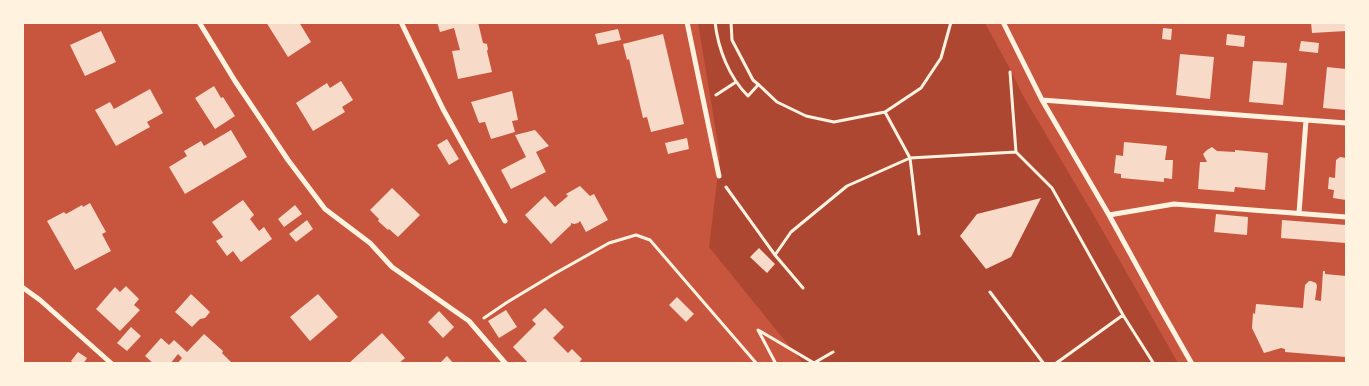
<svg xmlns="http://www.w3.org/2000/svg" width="1369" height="386" font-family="'Fira Sans',sans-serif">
  <rect width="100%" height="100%" fill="#c8553d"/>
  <path fill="#ae4732" d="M698 23H985L1010 69 1022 94 1096 219 1178 363H803L709 247 720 156Z"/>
  <path fill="#f7dbc8" d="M266 22H299L311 42 288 57Z
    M437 22H478L483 43 487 44 488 49 487 51 492 72 458 79 452 51 460 50 454 28 440 32Z
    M1311 22H1346V31L1312 33Z
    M1163 28 1172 29 1171 40 1162 39Z
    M618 29 621 40 598 45 595 34Z
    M101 31 116 62 85 76 70 45Z
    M663 34 684 124 651 132 647 117 643 118 629 59 627 60 623 44Z
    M1227 34 1245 36 1244 47 1226 45Z
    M1301 41 1319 43 1318 53 1299 51Z
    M1180 54 1214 57 1210 99 1176 95Z
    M1253 61 1287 63 1283 105 1249 102Z
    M1327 67 1346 69V110L1323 108Z
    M341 81 353 100 342 107 345 112 313 131 296 103 327 83 330 88Z
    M214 86 221 98 223 97 235 116 215 129 195 98Z
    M150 89 163 113 147 122 150 127 116 146 95 110 110 102 114 109Z
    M512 91 518 120 512 121 515 132 491 139 485 122 479 123 471 102Z
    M231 130 247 157 185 194 169 167 187 156 184 151 201 141 204 146Z
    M535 130 549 146 536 152 546 172 511 189 501 170 526 157 515 135Z
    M687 138 689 149 668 154 665 143Z
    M447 139 459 159 449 165 437 145Z
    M1124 142 1167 146 1165 160H1173L1172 179 1164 178V182L1121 178V174L1114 173 1116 155 1123 156Z
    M1212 147 1217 151 1235 152V150L1268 153 1265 190 1235 187 1234 192 1198 189 1200 162H1207L1203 154 1207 150Z
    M1340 157 1346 158V200L1333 198 1334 190 1328 189 1329 177 1335 178 1336 160Z
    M580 186 590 196 594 194 608 220 586 232 580 221 578 223 574 224 571 223V225L551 244 525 215 545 196 555 207 568 196 566 194Z
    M392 188 420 215 398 237 389 229 388 230 378 221 379 219 370 210Z
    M1041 198 1011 257 986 269 960 236 977 214Z
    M243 200 254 215 250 219 259 231 264 227 272 239 241 262 233 251 227 256 216 241 223 237 212 222Z
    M90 203 106 232 102 234 111 251 75 270 47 221 64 212 66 214 82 205 83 207Z
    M295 205 302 214 284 227 278 219Z
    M1216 214 1248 217 1247 235 1214 232Z
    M307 220 313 229 296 242 289 234Z
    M1282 220 1346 225V243L1281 238Z
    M759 248 775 264 767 273 750 257Z
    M1323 271H1325V274L1346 276V357L1285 352V349L1281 348 1264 353 1252 328 1253 313 1255 314 1256 304 1303 308 1305 285 1309 281H1311L1316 283 1317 286 1315 300 1321 301Z
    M126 286 139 299 134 305 140 310 120 331 96 309 115 287 120 292Z
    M191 294 210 312 205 318 200 319 192 327 175 312Z
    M318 294 338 317 310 341 290 317Z
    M677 297 694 314 686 322 669 305Z
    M545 308 564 327 553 338 568 353 572 349 582 359 578 364H529L513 347 536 324 532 320Z
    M506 310 517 327 499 338 488 321Z
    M439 311 454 327 443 338 428 322Z
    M131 327 141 336 127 351 117 343Z
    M382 333 405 358 398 364H348Z
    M204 334 223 351 222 353 231 362 230 364H177L182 358 178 354 170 364H154L145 356 161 338 169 345 174 340 187 352Z
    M78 352 87 358 83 364H75L71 361Z
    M447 356 454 364H439Z"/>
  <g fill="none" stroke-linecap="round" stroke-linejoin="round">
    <path stroke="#fff3e0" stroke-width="3" d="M715 22C718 49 729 77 748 96L758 85
      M731 22 732 40 753 80 759 85 777 102 806 116 834 122 885 112 921 88 941 58 951 22
      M1010 72 1016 152
      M716 95 736 82
      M885 112 910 158 919 234
      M726 187 775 255 803 288
      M775 255 791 232 847 186 910 158 1016 152 1052 188 1123 315 1154 364
      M990 292 1044 364
      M484 318 506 303 554 274 609 243 636 235 650 240 757 364
      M776 364 758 330 814 363 833 352
      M1055 364 1123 315"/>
    <path stroke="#fff3e0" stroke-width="5" d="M199 22 235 81 288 160 325 209 370 243 392 267 469 321 506 364
      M401 22 443 109 505 221
      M687 22 719 176
      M1003 22 1042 100 1109 215 1159 306 1192 364
      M1042 100 1346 123
      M1299 213 1306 120
      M1109 215 1174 204 1346 217
      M22 287 40 300 112 364"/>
  </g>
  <rect width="1369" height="386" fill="none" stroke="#fff3e0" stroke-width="48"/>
</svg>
